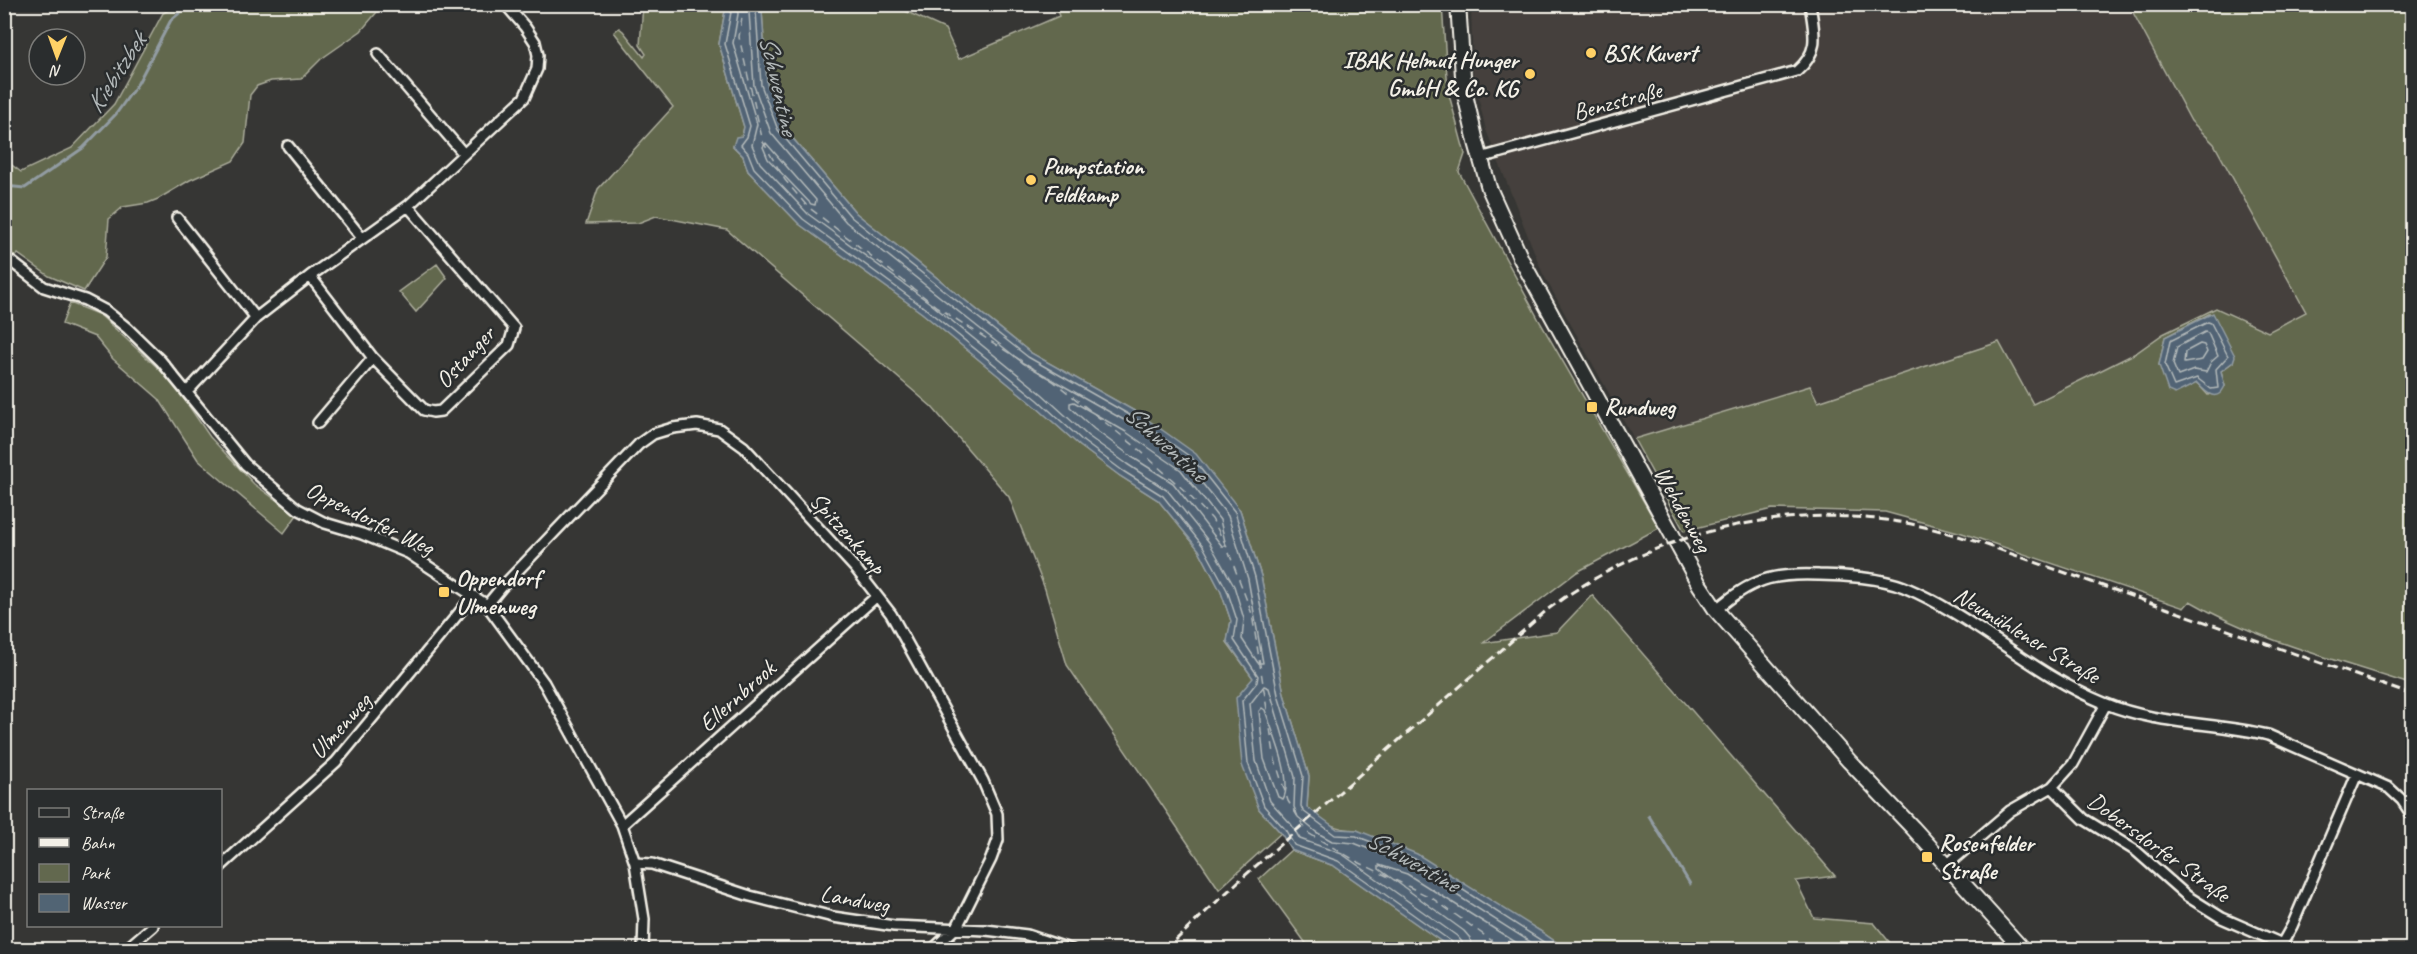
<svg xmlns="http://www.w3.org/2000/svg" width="2417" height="954" font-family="Caveat,sans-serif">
  <rect width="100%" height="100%" fill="#363634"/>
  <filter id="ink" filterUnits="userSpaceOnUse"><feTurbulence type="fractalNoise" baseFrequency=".0167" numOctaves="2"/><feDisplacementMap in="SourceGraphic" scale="12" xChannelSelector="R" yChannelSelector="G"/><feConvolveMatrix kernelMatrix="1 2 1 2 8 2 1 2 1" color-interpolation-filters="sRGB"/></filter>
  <g filter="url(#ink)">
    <path fill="#44403c" d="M1471 5H2129L2191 121 2214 144 2306 312 2268 332 2163 334 2136 353 2032 404 1999 342 1818 403 1809 386 1634 439 1543 274 1486 130 1473 76Z"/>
    <path fill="#62684e" stroke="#abac9b" stroke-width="1.5" fill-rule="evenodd" d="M179 4 383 5 361 31 321 59 301 79 271 81 257 86 250 95 245 143 233 161 190 180 158 199 148 203 123 207 109 219 106 257 84 291 49 276 18 254 7 267 5 273V160L21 172 72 148 114 104 163 13Z
      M2408 4 2412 29V685C2338 660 2258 641 2190 601L2184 608 1962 533 1885 512 1772 509 1684 531 1634 439 1810 386 1818 402 1999 342 2033 404 2136 353 2163 334 2216 308 2268 332 2306 312 2214 144 2191 121 2129 5ZM2209 314H2212L2233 362 2221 371 2225 386 2208 395 2197 383 2159 365 2165 337Z
      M643 5H722L725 11 719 44 744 127 742 136 733 146 743 156 748 171 799 224 922 313 1034 405 1080 446 1120 476 1158 500 1199 550 1221 592 1231 621 1227 642 1253 678 1259 809 1281 833 1219 889 1067 665 1045 589 1009 497 932 407 727 230 656 216 638 223 586 224 598 189 673 107 614 32 619 28 623 31 644 57 646 54 640 45Z
      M764 5H892L945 29 959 59 1059 16 1055 5H1442L1448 91 1465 154 1459 172 1540 322 1659 528 1577 572 1483 643 1557 632 1592 595 1835 876 1796 881 1814 918 1874 923 1895 949H1566L1540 931 1357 830C1331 829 1327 823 1307 807L1309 776 1284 694 1261 576 1240 510 1138 413 1031 353 856 213 784 128 767 84 762 11Z
      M437 264 447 278 416 312 399 292Z
      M70 303 100 315 171 380 210 437 254 484 297 515 284 533 198 460 159 399 113 359 95 337 62 324Z
      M1291 850 1334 866 1452 949H1310L1259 879Z"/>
    <path fill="#516474" stroke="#929ca2" stroke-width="1.5" d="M722 5H764L762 11 767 84 784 128 856 213 1031 353 1138 413 1196 454 1240 510 1261 576 1284 694 1309 776 1307 807 1337 829 1357 830 1417 854 1540 931 1566 949H1452L1334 866 1291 850 1281 833 1259 809 1242 765 1236 698 1253 678 1227 641 1231 621 1221 592 1199 550 1158 500 1120 476 1080 446 1034 405 922 313 799 224 748 171 743 156 733 146 736 137 742 136 744 127 719 44 725 11Z
      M2213 313 2235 356 2233 362 2221 371 2225 386C2217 403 2207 394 2197 383L2175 394 2168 391 2159 365 2165 337Z"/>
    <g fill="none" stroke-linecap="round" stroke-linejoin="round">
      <path stroke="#b3b9ba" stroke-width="1.5" d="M729 4 731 12 725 44 750 126 747 137 741 145 748 153 754 168 803 219 926 309 1038 400 1084 442 1123 471 1163 496 1203 546 1227 590 1237 620 1234 640 1258 676 1257 682 1242 701 1248 763 1264 806 1285 829 1294 845 1338 861 1452 942 1455 950
        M737 4 738 14 733 43 757 124 752 145 760 163 808 214 930 303 1042 394 1088 436 1127 464 1168 491 1209 542 1234 586 1244 619 1242 639 1258 663H1263L1248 579 1228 516 1187 464 1131 424 1023 363 846 222 771 133 754 86 749 12 750 4
        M758 4 756 11 761 85 778 130 851 217 1028 357 1135 418 1192 458 1235 512 1255 577 1278 695 1303 776 1301 806 1303 811 1335 835 1356 836 1415 859 1556 950
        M766 143 816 200 815 205 811 204 768 159 763 147Z
        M2208 322 2211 323 2228 356 2216 369 2218 388 2211 389 2197 378 2174 386 2165 365 2170 341Z
        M2205 332 2208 333 2218 356 2211 362 2206 372 2194 370 2178 376 2173 364 2177 347Z
        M2200 344 2204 345 2207 352 2202 360 2184 363 2185 352Z
        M1074 402 1126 432 1181 470 1220 520 1226 546H1222L1173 483 1132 457 1094 429 1070 407V403Z
        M1262 708 1265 710C1272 731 1294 781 1283 799L1278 797 1264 759 1259 711Z
        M1463 950 1462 942 1457 936 1342 854 1300 839 1291 824 1270 801 1256 761 1250 704 1264 686 1269 688 1295 777 1294 807 1298 817 1316 832 1332 841 1354 843 1411 866 1543 950
        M1472 950 1470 938 1464 931 1379 869V865L1407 874 1528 950"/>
      <path stroke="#929ca2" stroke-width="3" d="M4 186 25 188 83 148 116 114 138 83 171 20 190 4
        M1649 816 1690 884"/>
      <path stroke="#b3b9ba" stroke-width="1.5" stroke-dasharray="8 6" stroke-linecap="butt" d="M744 4 739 37 763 142 785 180 807 206 937 307 1053 381 1136 447 1185 491 1212 519 1226 545 1252 614 1275 760 1288 801 1308 833 1360 863 1432 898 1505 950"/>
      <g stroke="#f4f1e8" stroke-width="14">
        <path id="street" d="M378 54 464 154
          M288 146 362 238
          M1480 158 1797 71C1821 50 1814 33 1810 4
          M177 218 256 318
          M4 256 44 287 85 300 106 311 127 328 161 361 245 464 298 509 325 523 362 534 408 553 487 605 544 683 622 825 635 863 644 919 643 950
          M310 276 373 358 424 410 433 412 441 411 509 345 514 328 408 206
          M187 392 256 318 310 276 408 206 524 98 537 69 538 55 535 42 525 27 505 4
          M318 423 373 358
          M487 605 501 588 639 444 653 434 673 428 697 425 719 429 744 447 856 569 891 614 983 781 997 814 998 840 991 859 957 927 932 950
          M1716 610C1751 579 1773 573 1819 575 1843 575 1882 578 1904 587 1976 617 2032 674 2104 703 2157 725 2214 722 2268 735L2389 788 2402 800 2412 815
          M2052 787 2084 819 2136 851 2187 896 2222 918 2282 944
          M622 825 877 596
          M635 863 652 864 750 896 833 917 894 926 986 930 1027 935 1072 950
          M1947 865 2010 811 2052 787 2073 764 2106 704
          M220 867 336 762 473 596
          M2279 949 2292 926 2357 774
          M125 950 153 926"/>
      </g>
      <g stroke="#f4f1e8" stroke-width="18">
        <path id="secondary" d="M1458 4 1464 90 1476 142 1489 188 1521 259 1699 584 1716 610 1849 761 1913 828 2023 950"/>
      </g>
      <use href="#street" stroke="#2a2d2e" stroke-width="9"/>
      <use href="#secondary" stroke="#2a2d2e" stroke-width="14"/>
      <path stroke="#f4f1e8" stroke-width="3" stroke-dasharray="9 4.5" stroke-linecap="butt" d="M1165 950 1241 879 1547 610C1647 535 1775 502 1899 522 1926 526 1952 534 1978 542L2412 695"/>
    </g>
  </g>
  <g fill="#ffd166" stroke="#2a2d2e" stroke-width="2">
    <circle cx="1591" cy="53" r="6"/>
    <circle cx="1530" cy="74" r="6"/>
    <circle cx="1031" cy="180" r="6"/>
    <rect x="1586" y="401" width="12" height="12" rx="3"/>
    <rect x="438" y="586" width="12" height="12" rx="3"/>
    <rect x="1921" y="851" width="12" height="12" rx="3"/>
  </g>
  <g text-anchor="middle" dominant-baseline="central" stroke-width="5" stroke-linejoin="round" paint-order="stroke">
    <g font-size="24" font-weight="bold" fill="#f4f1e8" stroke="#2a2d2e" text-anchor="start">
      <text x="1603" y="53">BSK Kuvert</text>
      <text x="1518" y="60" text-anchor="end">IBAK Helmut Hunger<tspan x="1518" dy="28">GmbH &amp; Co. KG</tspan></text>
      <text x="1043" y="166">Pumpstation<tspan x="1043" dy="28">Feldkamp</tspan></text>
      <text x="1604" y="407">Rundweg</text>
      <text x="456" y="578">Oppendorf<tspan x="456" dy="28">Ulmenweg</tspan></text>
      <text x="1939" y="843">Rosenfelder<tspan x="1939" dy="28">Straße</tspan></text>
    </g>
    <g font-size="24" fill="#f4f1e8" stroke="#2a2d2e">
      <text transform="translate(1617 101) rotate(-15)">Benzstraße</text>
      <text transform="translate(465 357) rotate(-47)">Ostanger</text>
      <text transform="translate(1683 509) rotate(61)">Wehdenweg</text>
      <text transform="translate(370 518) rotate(26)">Oppendorfer Weg</text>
      <text transform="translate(848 533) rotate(48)">Spitzenkamp</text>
      <text transform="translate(2027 635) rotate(31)">Neumühlener Straße</text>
      <text transform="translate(737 696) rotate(-42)">Ellernbrook</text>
      <text transform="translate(340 726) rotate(-48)">Ulmenweg</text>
      <text transform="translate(2159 847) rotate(36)">Dobersdorfer Straße</text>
      <text transform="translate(855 899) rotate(10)">Landweg</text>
    </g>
    <g font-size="26" font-style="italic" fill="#b3b9ba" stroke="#2a2d2e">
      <text transform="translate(116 73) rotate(-57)">Kiebitzbek</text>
      <text transform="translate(779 85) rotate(77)">Schwentine</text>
      <text transform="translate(1166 443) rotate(42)">Schwentine</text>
      <text transform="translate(1413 861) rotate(29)">Schwentine</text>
    </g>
  </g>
  <rect width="2417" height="954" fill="none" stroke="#2a2d2e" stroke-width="24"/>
  <rect x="12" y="12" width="2393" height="930" fill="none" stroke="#f4f1e8" stroke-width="2" filter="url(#ink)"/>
  <rect x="27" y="789" width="195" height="138" fill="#2a2d2e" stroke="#7b7b78" stroke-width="1.5"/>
  <rect x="39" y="808" width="30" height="9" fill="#2a2d2e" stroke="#7b7b78" stroke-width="1.5"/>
  <text x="81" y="819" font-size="18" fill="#f4f1e8">Straße</text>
  <rect x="39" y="838" width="30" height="9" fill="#f4f1e8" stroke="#7b7b78" stroke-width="1.5"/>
  <text x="81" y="849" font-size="18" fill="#f4f1e8">Bahn</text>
  <rect x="39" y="864" width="30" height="18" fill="#62684e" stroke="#7b7b78" stroke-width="1.5"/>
  <text x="81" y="879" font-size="18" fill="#f4f1e8">Park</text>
  <rect x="39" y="894" width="30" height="18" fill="#516474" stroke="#7b7b78" stroke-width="1.5"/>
  <text x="81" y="909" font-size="18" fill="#f4f1e8">Wasser</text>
  <g transform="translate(57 57) rotate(181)"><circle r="28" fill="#2a2d2e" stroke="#7b7b78" stroke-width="1.5"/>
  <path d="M0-4.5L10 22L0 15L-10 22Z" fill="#ffd166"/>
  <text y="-9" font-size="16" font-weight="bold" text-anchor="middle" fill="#f4f1e8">N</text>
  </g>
</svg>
